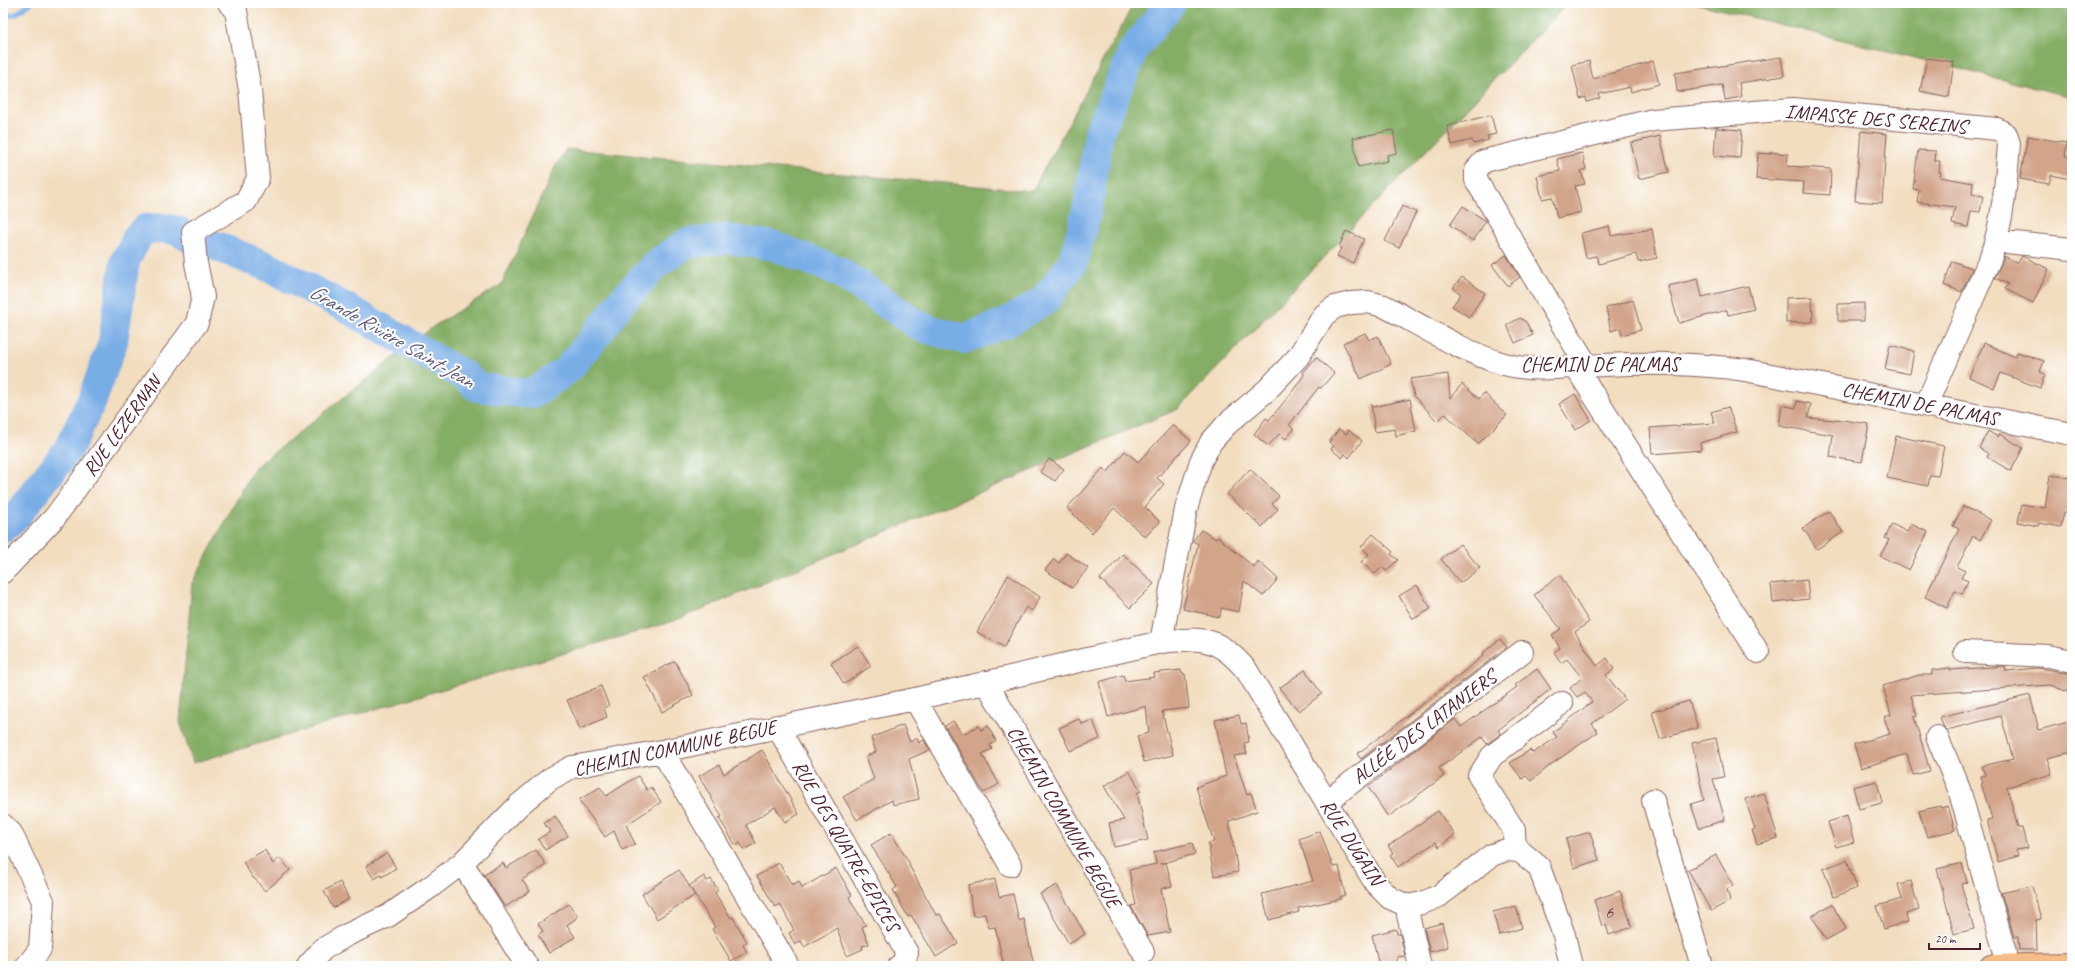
<svg xmlns="http://www.w3.org/2000/svg" width="2075" height="969" font-family="Caveat,sans-serif">
  <rect width="100%" height="100%" fill="#fff"/>
  <filter id="ink" filterUnits="userSpaceOnUse"><feTurbulence type="fractalNoise" baseFrequency=".025" numOctaves="2"/><feDisplacementMap in="SourceGraphic" scale="8" xChannelSelector="R" yChannelSelector="G"/><feConvolveMatrix kernelMatrix="1 2 1 2 8 2 1 2 1" color-interpolation-filters="sRGB"/></filter>
  <filter id="wash" filterUnits="userSpaceOnUse"><feTurbulence type="fractalNoise" baseFrequency=".012" numOctaves="4" result="noise"/><feDisplacementMap in="SourceGraphic" scale="16" xChannelSelector="R" yChannelSelector="G"/><feGaussianBlur stdDeviation="0.9" result="paint"/><feColorMatrix in="noise" values="0 0 0 0 0 0 0 0 0 0 0 0 0 0 0 0 0 1.4 0 .05"/><feComposite in="paint" operator="in"/></filter>
  <g filter="url(#wash)">
    <rect width="100%" height="100%" fill="#f2ddbf"/>
    <path fill="#84ad65" stroke="#676648" d="M1134 3H1568L1178 409 674 621 193 763 180 722 192 583 254 468 434 326 502 284 555 167 566 149 1032 191Z
      M1694 3H2072V97Z"/>
    <g fill="none" stroke-linecap="round" stroke-linejoin="round">
      <path stroke="#79ade6" stroke-width="5" d="M3 17 16 14 31 3"/>
      <path stroke="#79ade6" stroke-width="30" d="M3 528 17 515 68 450 92 400 113 342 125 261 138 236 145 229 165 228 178 231 195 241 216 246 268 267 345 307 465 376 477 387 521 393H533L567 370 598 333 621 302 656 264 687 243 728 239 774 246 838 271 921 327 964 339 1006 323 1045 300 1073 262 1088 206 1099 133 1134 49 1171 3"/>
    </g>
    <g id="blocks">
      <path fill="#d2a48a" d="M1781 57 1784 76 1739 83 1741 97 1725 100 1722 85 1677 92 1675 73Z
        M1927 58 1954 62 1949 97 1920 91Z
        M1589 61 1593 79 1653 61 1659 84 1631 92 1630 87 1599 94 1600 98 1587 102 1586 97 1580 99 1572 65Z
        M1491 115 1496 134 1487 136 1489 140 1473 144 1472 140 1452 145 1447 126Z
        M1716 128 1742 130 1740 158 1714 156Z
        M1393 130 1397 153 1387 155 1388 161 1358 167 1353 138Z
        M1861 131 1887 134 1882 203 1855 201Z
        M1660 136 1669 172 1639 179 1631 143Z
        M2028 136 2067 143 2065 156 2072 157 2070 179 2051 175 2049 184 2020 179Z
        M1918 150 1936 151 1935 161H1940L1939 172H1941L1940 177 1973 183 1972 194 1983 196 1980 212 1971 211 1968 227 1952 224 1955 207 1917 202 1919 190 1913 189Z
        M1770 152 1788 154 1787 166 1831 169 1830 195 1803 193 1804 182 1756 179 1758 153 1770 154Z
        M1582 153 1586 169 1581 171 1585 184 1575 186 1581 212 1557 218 1552 197 1542 199 1537 176 1560 171 1557 159Z
        M1402 206 1416 212 1399 248 1385 241Z
        M1463 206 1486 221 1473 241 1450 225Z
        M1609 226 1611 236 1652 229 1657 258 1638 262 1636 254 1599 264 1596 256 1586 258 1581 233Z
        M1346 231 1364 239 1353 263 1337 256 1341 248 1339 247Z
        M1506 255 1520 277 1508 286 1492 265Z
        M2004 256 2018 263 2022 256 2049 269 2033 303 2005 289 2008 284 1995 278Z
        M1952 261 1972 268 1962 292 1944 285Z
        M1462 277 1485 293 1469 317 1452 306 1461 294 1453 288Z
        M1698 279 1702 297 1748 286 1754 309 1728 315 1727 310 1679 323 1668 286Z
        M1812 297 1813 322 1786 323V298Z
        M1633 300 1641 330 1622 335 1620 328 1611 331 1606 308Z
        M1864 303V321H1838V304Z
        M1520 318 1526 322 1533 335 1515 343 1507 325Z
        M1365 333 1369 340 1378 336 1391 364 1361 379 1343 343Z
        M1984 343 2015 357 2017 352 2044 361 2040 372 2045 374 2040 388 2001 373 1994 388 1969 377Z
        M1890 345 1914 351 1910 374 1885 369Z
        M1316 357 1334 373 1321 388 1319 387 1289 425 1294 429 1286 439 1279 434 1268 446 1254 434 1266 418 1269 420 1289 396 1304 375 1303 373Z
        M1448 374 1450 398 1462 384 1479 399 1484 393 1507 415 1478 444 1445 414 1437 421 1414 396 1410 379Z
        M1575 394 1591 420 1575 430 1559 404Z
        M1410 399 1416 431 1396 436 1395 429 1375 432 1371 404 1373 407Z
        M1797 401 1811 404 1808 418 1835 420 1836 419 1869 424 1862 462 1830 457 1833 435 1779 426 1782 405 1796 408Z
        M1728 407 1737 432 1700 443 1701 450 1652 454 1650 428 1715 423 1711 412Z
        M1173 425 1191 441 1157 478 1164 484 1145 507 1160 522 1145 537 1114 508 1092 533 1067 508 1103 468 1107 473 1125 451 1138 462Z
        M1339 429 1346 434 1349 430 1362 441 1349 458 1345 454 1342 458 1331 449 1334 446 1329 442Z
        M1988 431 1998 437 2000 434 2023 448 2011 471 1987 457 1989 454 1979 448Z
        M1896 436 1944 446 1938 476 1930 475 1928 486 1887 478Z
        M1049 459 1064 469 1055 481 1040 472Z
        M1250 469 1279 496 1272 504 1278 509 1262 527 1227 494Z
        M2050 475 2072 478V513L2064 512 2061 527 2039 523 2038 526 2018 522 2022 504 2045 508Z
        M1963 506 1991 520 1980 540 1973 536 1957 567 1965 571 1961 578 1968 581 1962 594 1955 591 1947 608 1925 597 1959 529 1953 526Z
        M1829 511 1843 532 1817 549 1803 528Z
        M1892 524 1907 532 1911 524 1928 532 1909 570 1880 556 1889 540 1885 538Z
        M1201 530 1216 539 1218 537 1254 567 1258 561 1278 579 1263 596 1244 581 1239 612 1221 608 1220 617 1183 609 1198 544 1193 541Z
        M1373 534 1393 552 1391 554 1398 560 1386 571 1382 567 1375 574 1361 562 1369 554 1361 547Z
        M1460 544 1480 568 1460 583 1441 559Z
        M1066 553 1088 568 1072 588 1045 570 1054 559 1059 563Z
        M1123 554 1154 584 1130 608 1100 579Z
        M1008 575 1040 597 1032 611 1026 607 1004 647 977 632Z
        M1560 575 1589 622 1575 632 1597 666 1607 658 1614 669 1606 675 1625 699 1592 724 1598 732 1553 763 1531 781 1526 776 1522 779 1510 763 1530 750 1533 753 1557 737 1553 732 1592 702 1585 692 1577 697 1570 688 1582 678 1567 659 1561 663 1554 652 1560 648 1552 635 1561 629 1534 595Z
        M1807 580 1809 599 1773 603 1771 584Z
        M1417 585 1431 609 1413 619 1399 596Z
        M1500 639 1507 647 1361 759 1357 754 1441 690 1484 655 1483 653Z
        M858 646 871 666 844 684 831 663Z
        M675 661 693 695 662 712 644 677Z
        M2005 666 2006 671 2038 668 2068 673 2072 675V681L2068 692 2050 685 1911 695 1917 716 1914 717 1930 771 1913 775 1907 754 1861 768 1854 744 1890 734 1884 717 1891 715 1883 686 1919 675H1932V670L1950 668V670Z
        M1537 669 1551 689 1498 730 1501 734 1487 744 1482 737 1439 768 1444 776 1388 817 1368 787 1455 719 1461 727 1517 687 1515 685Z
        M1181 670 1182 674H1185L1189 708 1162 711 1173 755 1144 762 1137 736 1149 733 1146 706 1108 717 1099 682 1123 675 1125 681 1155 677 1154 673Z
        M1305 670 1322 694 1299 711 1279 688Z
        M601 686 609 706 604 708 607 717 580 729 567 700Z
        M2030 695 2039 730 2072 721V752L2047 758 2052 774 2007 787 2018 828H2022L2027 848 2016 850 2018 856 1998 862 1987 820 1992 819 1981 783H1983L1981 776 1985 775 1982 766 2013 759 2001 716 1947 730 1943 726 1940 717Z
        M1689 701 1698 728 1660 739 1652 712Z
        M1239 715 1241 724 1246 723 1249 742 1244 743 1247 754 1234 756 1247 795 1251 793 1257 811 1229 821 1238 872 1214 876 1208 843 1214 842 1196 787 1226 776 1215 720Z
        M1079 719 1082 724 1093 720 1100 739 1070 751 1059 728Z
        M953 721 962 734 979 726 981 730 988 726 996 741 990 745 992 749 982 754 999 784 984 793 945 726Z
        M903 725 910 742 917 738 919 743 924 740 930 750 909 759 919 799 893 805 892 800 857 820 843 797 874 779 866 756 876 752 871 738Z
        M1716 738 1724 777 1713 779 1725 820 1699 828 1691 804 1704 800 1692 743Z
        M762 750 799 814 785 822 775 807 746 825 756 843 744 850 740 843 736 846 719 818 722 817 699 776 719 765 724 774Z
        M1129 771 1141 791 1137 793 1148 840 1114 847 1109 823 1124 820 1104 786Z
        M638 776 647 790 651 787 661 802 626 825 635 844 622 850 614 831 605 837 579 800 600 787 606 796Z
        M1877 781 1882 803 1859 809 1853 787Z
        M1764 793 1778 838 1757 844 1752 830 1755 829 1745 799Z
        M1940 806V808L1948 806 1955 830 1927 837 1919 811Z
        M1438 811 1455 835 1439 847 1436 842 1398 867 1390 855 1393 853 1388 846Z
        M555 816 568 836 545 850 538 839 550 832 544 823Z
        M1847 816 1854 842 1836 847 1828 822Z
        M1320 831 1333 867 1339 866 1345 895 1340 897 1341 899 1298 908 1299 912 1269 920 1262 894 1313 881 1299 839Z
        M1590 832 1599 860 1574 868 1566 839Z
        M891 833 910 864 909 865 936 915 940 914 958 943 936 957 911 915 908 917 893 890 897 887 871 845Z
        M1192 843 1195 854 1160 864 1166 862 1172 886 1161 889 1170 932 1148 936 1131 906 1136 905 1129 870 1156 864 1154 852Z
        M265 850 273 864 280 858 290 870 265 891 254 878H253L243 862Z
        M536 850 546 865 522 880 530 891 505 907 484 875 503 863 506 868Z
        M387 853 396 868 382 877 381 875 374 879 366 866Z
        M1716 855 1733 885 1727 889 1730 901 1711 911 1688 870Z
        M1847 860 1857 888 1834 897 1823 869Z
        M779 863 792 885 799 881 802 888 836 868 852 895 849 897 853 905 866 925 862 927 869 944 862 946 863 949 847 956 837 928 804 947 801 941 795 945 789 933 794 930 780 904 775 907 757 876Z
        M1962 863 1967 882 1961 884 1974 929 1954 934 1937 869Z
        M679 870 695 895 657 919 642 894Z
        M704 876 707 881 711 879 718 890 715 893 731 918 733 917 747 942 743 945 747 952 731 961 712 929 715 927 689 886Z
        M995 879 999 897 1013 894 1019 921 1024 919 1034 966H1004L995 927 989 928 985 914 973 916 968 885Z
        M1911 881 1919 910 1906 914 1908 922 1884 929 1877 906 1902 899 1898 884Z
        M340 882 349 899 333 908 324 891Z
        M1057 885 1085 934 1069 944 1040 894Z
        M2032 886 2041 919 2036 920 2037 950H2019L2018 937H2014L2001 893Z
        M1620 891 1632 927 1609 935 1606 925 1602 926 1594 900Z
        M569 904 578 917 567 925 575 937 549 953 538 935 543 931 538 924Z
        M1832 904 1846 929 1826 940 1812 916Z
        M1516 906 1522 928 1499 935 1493 912Z
        M1442 923 1448 947 1430 952 1424 928Z
        M1396 929 1397 934H1400L1405 956 1397 957 1398 966H1379L1372 935Z"/>
    </g>
  </g>
  <g filter="url(#ink)">
    <use href="#blocks" fill-opacity="0" stroke="#85625f" stroke-width="1"/>
    <g fill="none" stroke-linecap="round" stroke-linejoin="round">
      <g stroke="#85625f" stroke-width="24">
        <path id="minor" d="M1997 241 2072 249
          M1575 366 1758 652
          M1587 366 1476 180V170L1484 161 1653 120 1793 109 1997 129 2006 134 2009 144C2006 183 2003 222 1990 259L1926 405
          M3 572 55 517 197 323 203 297 196 263 193 232 246 201 258 178 250 90 236 11 229 3
          M1161 642 1186 509 1201 461 1211 442 1227 424 1267 390 1298 357 1324 315 1335 307 1351 303 1368 302 1384 306C1423 326 1462 352 1504 364 1535 373 1572 366 1603 365 1653 363 1695 363 1745 370L2072 434
          M1965 652 2048 656 2072 661
          M986 682 1143 952
          M915 699 1010 865
          M777 726 907 953 903 963 899 966
          M1937 737 1959 789 2005 953V966
          M662 751 788 966
          M1653 800 1702 966
          M1326 802 1522 652
          M3 825 11 833 43 901 40 949 27 966
          M1515 851 1514 830 1479 776 1492 756 1562 703
          M462 863 527 966
          M1408 906V915L1420 966
          M308 966 323 949 347 935 388 916 429 888 462 863 519 805 550 779 572 767 662 751 915 699 1161 642C1203 637 1219 637 1247 671L1376 884 1390 898 1408 906 1422 903 1439 896 1492 855 1506 850 1520 851 1539 867 1564 935 1571 966"/>
      </g>
      <g stroke="#85625f" stroke-width="24">
        <path id="major" d="M1991 966 2072 964"/>
      </g>
      <use href="#minor" stroke="#fff" stroke-width="22"/>
      <use href="#major" stroke="#f7bd88" stroke-width="22"/>
    </g>
  </g>
  <g text-anchor="middle" dominant-baseline="central" stroke-width="4" stroke-linejoin="round" paint-order="stroke">
    <g font-size="18" fill="#6c4043">
      <text x="1609" y="912">6</text>
    </g>
    <g font-size="20" fill="#4a1f2b" stroke="#fff">
      <text transform="translate(1876 119) rotate(5)">IMPASSE DES SEREINS</text>
      <text x="1600" y="364">CHEMIN DE PALMAS</text>
      <text transform="translate(1920 404) rotate(11)">CHEMIN DE PALMAS</text>
      <text transform="translate(122 426) rotate(-54)">RUE LEZERNAN</text>
      <text transform="translate(1424 727) rotate(-37)">ALLÉE DES LATANIERS</text>
      <text transform="translate(675 748) rotate(-12)">CHEMIN COMMUNE BEGUE</text>
      <text transform="translate(1064 817) rotate(60)">CHEMIN COMMUNE BEGUE</text>
      <text transform="translate(1352 842) rotate(57)">RUE DUGAIN</text>
      <text transform="translate(846 846) rotate(60)">RUE DES QUATRE-EPICES</text>
    </g>
    <g font-size="21" font-style="italic" fill="#5d5876" stroke="#fff">
      <text transform="translate(392 336) rotate(30)">Grande Rivière Saint-Jean</text>
    </g>
  </g>
  <rect width="2075" height="969" fill="none" stroke="#fff" stroke-width="16"/>
  <path d="M1929 943v6h51v-6" fill="none" stroke="#4a1f2b" stroke-width="2"/>
  <text x="1935" y="943" font-size="12" fill="#4a1f2b" stroke="#ffffff" stroke-width="3" paint-order="stroke">20 m</text>
</svg>
